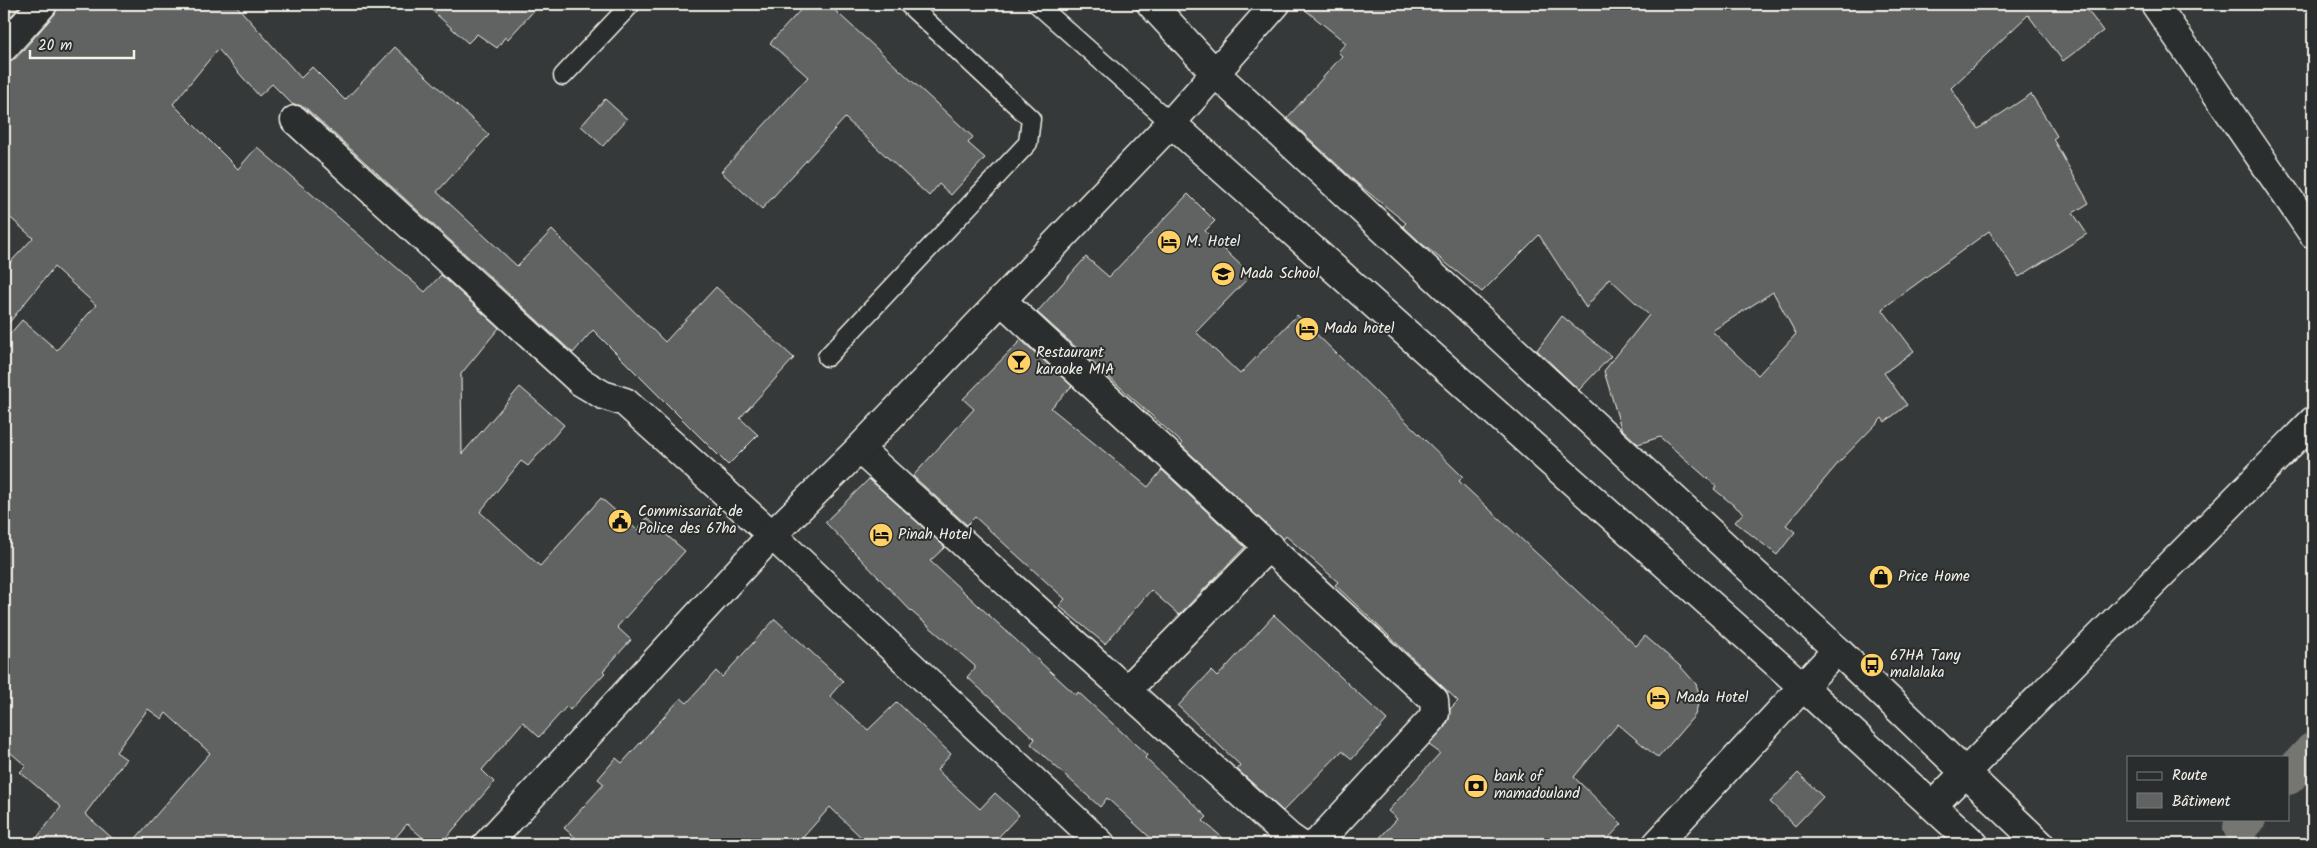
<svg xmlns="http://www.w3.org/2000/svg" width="2317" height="848" font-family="Kalam,sans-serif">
  <rect width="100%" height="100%" fill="#363939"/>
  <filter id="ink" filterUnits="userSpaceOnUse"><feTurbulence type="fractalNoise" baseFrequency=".02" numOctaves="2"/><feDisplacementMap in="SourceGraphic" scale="10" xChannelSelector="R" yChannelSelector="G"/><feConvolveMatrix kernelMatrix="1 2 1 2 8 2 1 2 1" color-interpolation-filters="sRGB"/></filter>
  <g filter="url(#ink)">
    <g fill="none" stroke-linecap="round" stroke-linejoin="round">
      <path stroke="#757572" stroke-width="36" d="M2288 777 2313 750
        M2241 827 2248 819"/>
    </g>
    <path fill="#616362" stroke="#f4f1e8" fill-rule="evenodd" d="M4 4H22L4 24Z
      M58 4H235L301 78 312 67 345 100 395 47 489 135 437 192 517 266 552 230 665 342 716 287 794 358 740 418 758 435 728 465 593 330 573 353 306 108 299 105H293L272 84 259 96 218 49 173 104 238 169 257 147 425 292 441 275 499 328 461 374 462 454 520 387 564 425 528 466 521 461 480 512 540 566 601 498 637 530 647 518 685 551 617 627 631 640 603 671 605 673 570 710 567 706 539 737 523 722 482 770 494 782 441 844H430L407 824 390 844H131L210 753 166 713 162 719 148 709 116 752 126 759 85 814 119 844H32L61 807 20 772 26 766 4 747V341L22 320 57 350 96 305 54 267 4 329V269L33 238 4 212V62L16 58 55 14Z
      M425 4H540L508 39 505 37 497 48 477 34 468 43Z
      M806 4H828L973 137 968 143 985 158 951 195 939 184 929 196 845 118 762 209 721 172 808 77 770 43Z
      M1298 4H2083L2103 31 2063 61 2028 15 1951 88 1978 129 2031 94 2057 136 2053 139 2089 203 2073 213 2087 234 2019 277 1989 231 1882 309 1914 351 1884 373 1907 405 1885 422 1882 418 1840 461 1786 525 1795 532 1777 555 1735 522 1743 513 1714 489 1716 486 1660 437 1638 444 1621 428 1604 371 1649 315 1609 278 1586 308 1539 235 1482 292 1421 243 1403 226 1406 223 1358 184 1287 118 1342 56 1338 52 1346 43ZM1773 292 1796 334 1758 375 1712 331Z
      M605 99 627 119 603 146 581 126Z
      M1188 194 1215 221 1205 231 1251 275 1196 332 1240 374 1297 315 1463 477 1459 481 1636 646 1645 636 1680 666 1696 684 1700 697 1695 715 1658 758 1618 724 1574 777 1622 824 1603 844H1374L1397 819 1388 811 1440 753 1429 745 1444 728 1449 720 1450 709 1458 701 1335 585 1338 582 1286 536 1283 540 1181 445 1182 443 1037 312 1086 257 1109 277Z
      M1562 316 1611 356 1579 390 1537 350Z
      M1021 340 1072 386 1051 408 1148 487 1162 470 1245 547 1179 615 1151 590 1105 644 1059 606 1065 599 975 517 967 525 913 476 974 409 963 399Z
      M869 479 945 547 930 561 1076 695 1078 692 1147 755 1145 758 1207 817 1203 821 1230 844H1157L1107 798 1100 807 1031 744 1035 739 967 677 976 667 911 611 825 522Z
      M1274 615 1387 720 1352 759 1342 751 1283 811 1237 769 1241 766 1178 706 1211 671 1217 677Z
      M775 619 843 681 830 696 868 730 897 702 951 754 937 770 980 809 995 793 1019 815 992 844H868L830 807 797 844H583L564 828 604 784 598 779 616 758 622 763 681 698 687 703 716 671 722 677Z
      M1798 773 1823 797 1795 826 1770 802Z"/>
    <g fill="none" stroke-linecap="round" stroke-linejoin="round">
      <g stroke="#f4f1e8" stroke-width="21">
        <path id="service" d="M1037 4 1171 123
          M563 76 631 4
          M827 357 1028 143 1031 119 908 4"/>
      </g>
      <g stroke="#f4f1e8" stroke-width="31">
        <path id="minor" d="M1151 4 1215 73
          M4 47 43 4
          M295 120 581 382 603 395 625 402 772 535 1101 844
          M1001 300 1434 700 1435 713 1431 720 1317 843 1314 844
          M859 449 1289 837 1299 844
          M1127 690 1269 546"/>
      </g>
      <g stroke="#f4f1e8" stroke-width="31">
        <path id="tertiary" d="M2155 4 2313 234
          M1215 73 1837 650
          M1171 123 1803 687
          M487 844 772 535 859 449 1171 123 1276 4"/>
      </g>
      <g stroke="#f4f1e8" stroke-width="31">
        <path id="secondary" d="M1803 687 1974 844
          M1933 805 2313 421
          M1657 844 1837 650 2040 844"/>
      </g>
      <use href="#service" stroke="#2a2d2e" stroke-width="18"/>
      <use href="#minor" stroke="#2a2d2e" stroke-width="28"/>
      <use href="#tertiary" stroke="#2a2d2e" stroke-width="28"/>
      <use href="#secondary" stroke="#2a2d2e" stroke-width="28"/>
    </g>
  </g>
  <defs>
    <g id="hotel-disc" transform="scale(1.25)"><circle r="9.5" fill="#ffd166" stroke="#2a2d2e"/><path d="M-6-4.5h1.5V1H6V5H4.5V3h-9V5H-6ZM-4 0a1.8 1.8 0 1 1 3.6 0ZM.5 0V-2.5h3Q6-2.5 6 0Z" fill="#111"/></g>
    <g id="school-disc" transform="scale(1.25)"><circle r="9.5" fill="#ffd166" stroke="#2a2d2e"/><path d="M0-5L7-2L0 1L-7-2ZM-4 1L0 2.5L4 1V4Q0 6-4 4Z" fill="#111"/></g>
    <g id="bar-disc" transform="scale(1.25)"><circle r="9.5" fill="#ffd166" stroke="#2a2d2e"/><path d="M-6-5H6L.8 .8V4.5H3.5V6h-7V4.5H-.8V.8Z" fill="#111"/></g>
    <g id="civic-disc" transform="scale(1.25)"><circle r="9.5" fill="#ffd166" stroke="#2a2d2e"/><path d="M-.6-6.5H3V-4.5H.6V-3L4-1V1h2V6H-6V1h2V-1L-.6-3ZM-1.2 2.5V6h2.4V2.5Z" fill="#111"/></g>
    <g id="shop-disc" transform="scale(1.25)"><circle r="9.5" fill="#ffd166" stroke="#2a2d2e"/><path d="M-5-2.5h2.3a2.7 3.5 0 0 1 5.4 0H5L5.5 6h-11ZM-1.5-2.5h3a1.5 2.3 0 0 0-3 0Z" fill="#111"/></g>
    <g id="bus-disc" transform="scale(1.25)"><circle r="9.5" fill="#ffd166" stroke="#2a2d2e"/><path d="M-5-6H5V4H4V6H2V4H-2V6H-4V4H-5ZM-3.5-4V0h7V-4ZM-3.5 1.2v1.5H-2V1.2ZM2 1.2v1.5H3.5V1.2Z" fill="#111"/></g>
    <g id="bank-disc" transform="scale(1.25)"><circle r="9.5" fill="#ffd166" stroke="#2a2d2e"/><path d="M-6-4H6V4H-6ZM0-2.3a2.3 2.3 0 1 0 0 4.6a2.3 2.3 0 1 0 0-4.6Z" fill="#111"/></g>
  </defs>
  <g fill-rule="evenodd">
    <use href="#hotel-disc" x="1169" y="242"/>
    <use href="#school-disc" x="1223" y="274"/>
    <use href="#hotel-disc" x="1307" y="329"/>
    <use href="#bar-disc" x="1019" y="362"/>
    <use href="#civic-disc" x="620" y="521"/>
    <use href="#hotel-disc" x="881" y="535"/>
    <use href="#shop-disc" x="1881" y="577"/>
    <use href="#bus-disc" x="1872" y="665"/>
    <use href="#hotel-disc" x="1658" y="698"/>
    <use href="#bank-disc" x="1476" y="786"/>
  </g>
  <g text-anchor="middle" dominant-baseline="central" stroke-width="4" stroke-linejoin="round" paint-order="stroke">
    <g font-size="15" fill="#f4f1e8" stroke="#2a2d2e" text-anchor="start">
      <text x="1186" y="242">M. Hotel</text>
      <text x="1240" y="274">Mada School</text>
      <text x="1324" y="329">Mada hotel</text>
      <text x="1036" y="353">Restaurant<tspan x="1036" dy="17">karaoke MIA</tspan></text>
      <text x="638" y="512">Commissariat de<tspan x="638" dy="17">Police des 67ha</tspan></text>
      <text x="898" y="535">Pinah Hotel</text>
      <text x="1898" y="577">Price Home</text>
      <text x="1890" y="656">67HA Tany<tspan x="1890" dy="17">malalaka</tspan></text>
      <text x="1676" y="698">Mada Hotel</text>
      <text x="1494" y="777">bank of<tspan x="1494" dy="17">mamadouland</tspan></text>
    </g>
  </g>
  <rect width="2317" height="848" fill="none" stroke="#2a2d2e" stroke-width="20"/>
  <rect x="10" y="10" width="2297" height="828" fill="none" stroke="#f4f1e8" stroke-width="2" filter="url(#ink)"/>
  <rect x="2127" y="756" width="162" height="65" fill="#2a2d2e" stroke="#7b7b78"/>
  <rect x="2137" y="772" width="25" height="8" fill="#2a2d2e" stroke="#7b7b78"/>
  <text x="2172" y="780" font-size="15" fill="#f4f1e8">Route</text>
  <rect x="2137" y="793" width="25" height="15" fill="#616362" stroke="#7b7b78"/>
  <text x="2172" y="806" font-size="15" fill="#f4f1e8">Bâtiment</text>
  <path d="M30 50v8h104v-8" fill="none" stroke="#f4f1e8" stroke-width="2.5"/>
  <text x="38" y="50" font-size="15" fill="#f4f1e8" stroke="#2a2d2e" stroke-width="4" paint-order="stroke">20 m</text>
</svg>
